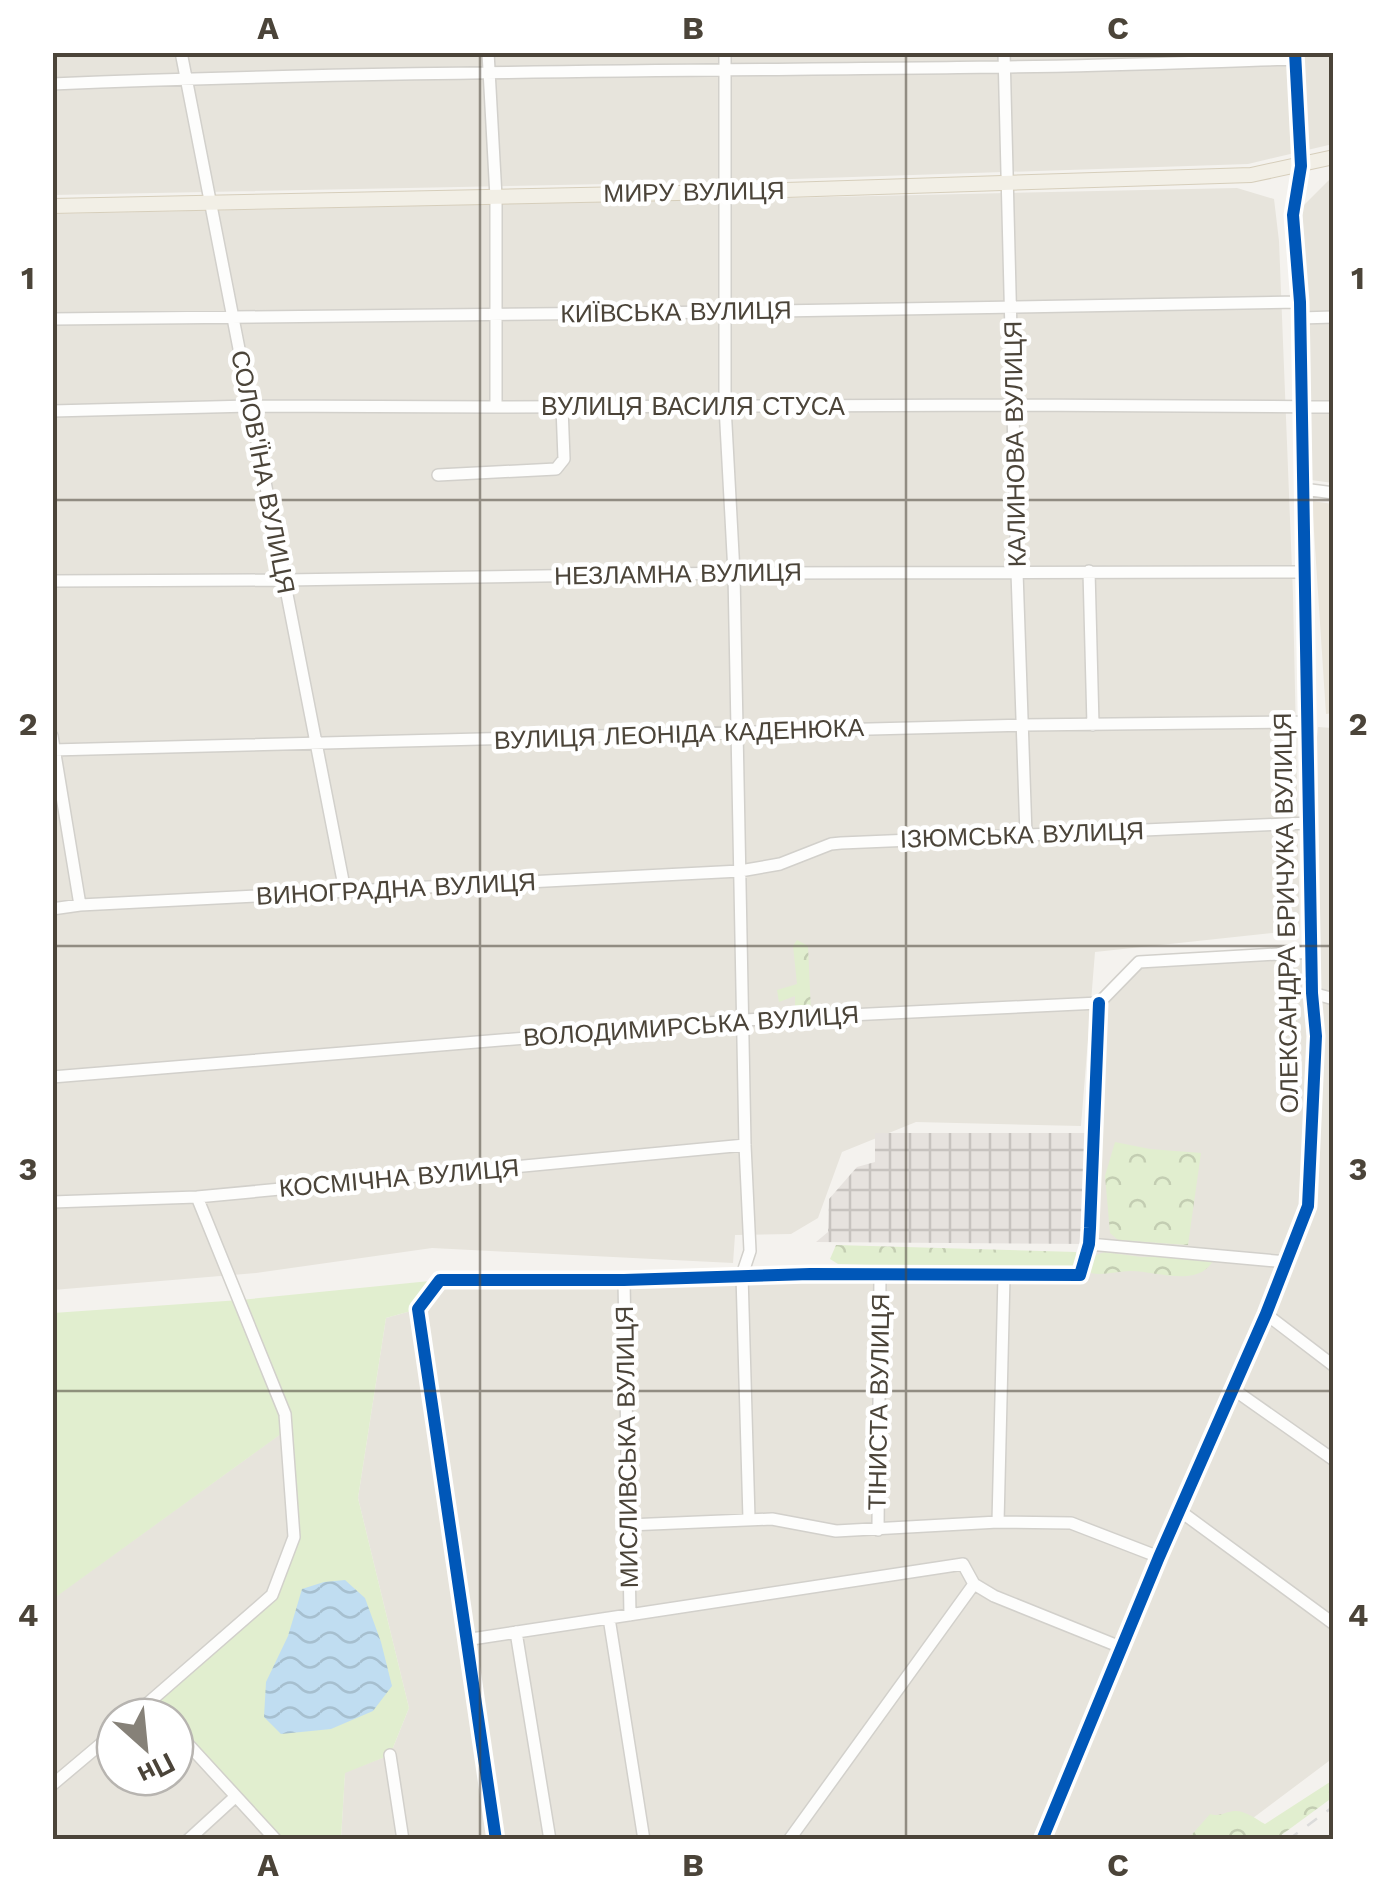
<svg xmlns="http://www.w3.org/2000/svg" width="1386" height="1892" font-family="'Work Sans',sans-serif">
  <defs>
    <pattern id="industrial-grid" width="8" height="8" patternUnits="userSpaceOnUse" patternTransform="scale(2.5)"><rect width="8" height="8" fill="#e6e2de"/><path d="M0 4h8M4 0v8" fill="none" stroke="#c7c3bf"/></pattern>
    <pattern id="forest-crowns" width="20" height="18" patternUnits="userSpaceOnUse" patternTransform="scale(2.5)"><rect width="20" height="18" fill="#e1eecf"/><path d="M2 6a3 3 0 1 1 6 0M12 15a3 3 0 1 1 6 0" fill="none" stroke="#c3cdb2"/></pattern>
    <pattern id="water-waves" width="16" height="10" patternUnits="userSpaceOnUse" patternTransform="scale(2.5)"><rect width="16" height="10" fill="#c0ddf1"/><path d="M0 5q4-4 8 0t8 0" fill="none" stroke="#a6bfcf"/></pattern>
  </defs>
  <rect width="100%" height="100%" fill="#f4f2ee"/>
  <path fill="#e7e4dc" d="M52 53H1333V144L1248 164 705 182 53 195Z
    M1333 176V483L1311 480 1302 207Z
    M1237 188 1274 199 1279 241 1293 595 1300 930 1095 952 1081 1126 916 1122 842 1152 818 1218 791 1234 735 1235 733 1263 432 1248 256 1273 53 1290 52 214Z
    M1318 727 1333 728V1758L1225 1839 341 1840 345 1772 390 1755 409 1708 358 1498 386 1318 418 1309 440 1280 1080 1275 1089 1244 1099 1003 1139 962 1313 952 1309 823Z
    M286 1430 294 1537 272 1595 163 1717H115V1777H175V1730L276 1839H53L52 1599Z"/>
  <path fill="url(#industrial-grid)" d="M875 1133H1094L1089 1244 816 1242 828 1232 829 1199 857 1167 875 1162Z"/>
  <path fill="#eae5da" d="M1312 501 1333 504V713L1326 714Z"/>
  <path fill="#e1eecf" d="M440 1280 418 1309 386 1318 358 1498 409 1708 390 1755 345 1773 341 1839H276L175 1730V1717H163L150 1702 272 1595 294 1537 285 1431 53 1599V1313L240 1300Z"/>
  <path fill="url(#forest-crowns)" d="M797 940 808 946 811 1012 795 1013V996L779 1002 777 990 797 984 793 946Z
    M1115 1142 1150 1149 1201 1153 1188 1245 1118 1240 1110 1233 1105 1176Z
    M836 1245 1076 1252 1078 1266 1037 1271 838 1264 830 1259Z
    M1105 1252 1141 1257 1208 1256 1213 1261C1197 1288 1156 1271 1131 1271 1117 1271 1103 1276 1091 1273L1089 1261 1093 1256Z
    M1333 1780V1797L1276 1839H1188L1210 1814C1221 1817 1224 1812 1234 1811 1245 1810 1256 1819 1265 1824Z"/>
  <path fill="url(#water-waves)" d="M345 1580 365 1598 381 1642 392 1686 373 1711 331 1729 281 1734 264 1717 266 1682 288 1636 302 1589 324 1582Z"/>
  <g fill="none" stroke-linecap="round" stroke-linejoin="round">
    <g stroke="#d2d0cb" stroke-width="14">
      <path id="minor" d="M181 52 345 891
        M488 52 496 197V407
        M725 52V406L734 573 745 1145 750 1251 742 1275 749 1519
        M1004 52 1017 572 1026 835
        M52 84C368 71 684 71 1000 67 1098 66 1197 62 1296 59
        M1300 318 1334 317
        M52 319 724 312 1300 302
        M52 411 250 406 496 407 1012 405 1334 407
        M438 475 556 469 564 459 562 407
        M1303 489 1334 493
        M1089 571 1093 725
        M52 581 285 580 734 573 1304 572
        M52 736 80 905
        M52 750 1023 725 1306 722
        M52 909 80 905 740 871 780 864 831 844 841 843 1309 823
        M1312 993 1334 999
        M52 1077 744 1020 1099 1003 1139 962 1313 952
        M52 1202 197 1197 745 1145
        M1089 1244 1287 1262
        M624 1280 630 1615
        M1266 1314 1334 1366
        M1233 1389 1334 1460
        M1180 1511 1334 1624
        M998 1522 1004 1276
        M628 1525 772 1519 836 1531 998 1522 1071 1523 1159 1557
        M878 1530 880 1275
        M609 1618 644 1840
        M516 1632 550 1840
        M465 1640 963 1564 974 1584 994 1596 1123 1648
        M150 1702 163 1717
        M132 1717 272 1595 294 1537 285 1414 197 1197
        M175 1730 276 1840
        M390 1755 403 1840
        M52 1785 115 1732
        M188 1840 235 1797
        M496 1840 418 1309 440 1280H624L810 1274 1080 1275 1089 1244 1090 1228 1099 1003
        M789 1840 974 1584
        M1042 1840 1159 1557 1266 1314 1308 1206 1316 1036 1312 993 1300 302 1293 215 1301 166 1295 52"/>
    </g>
    <g stroke="#d6cebb" stroke-width="16">
      <path id="major" d="M52 206 725 192 1251 175 1334 157"/>
    </g>
    <use href="#minor" stroke="#fdfdfc" stroke-width="11"/>
    <use href="#major" stroke="#f2efe6" stroke-width="14"/>
    <path stroke="#dbdbda" stroke-width="2.5" stroke-dasharray="12 12" stroke-linecap="butt" d="M1288 1840 1334 1806"/>
    <g stroke="#fff" stroke-width="19">
      <path id="cycleway" d="M496 1840 418 1309 440 1280H624L810 1274 1080 1275 1089 1244 1090 1228 1099 1003
        M1042 1840 1159 1557 1266 1314 1308 1206 1316 1036 1312 993 1300 302 1293 215 1301 166 1295 52"/>
    </g>
    <use href="#cycleway" stroke="#0057b8" stroke-width="12"/>
  </g>
  <path fill="none" stroke="#4b4439" stroke-width="2.5" stroke-opacity="0.55" d="M480 52V1840M906 52V1840M52 500H1334M52 946H1334M52 1391H1334"/>
  <g text-anchor="middle" dominant-baseline="central" stroke-width="9" stroke-linejoin="round" paint-order="stroke">
    <g font-size="25" fill="#4b4439" stroke="#fff">
      <text transform="translate(694 192) rotate(-1)">МИРУ ВУЛИЦЯ</text>
      <text transform="translate(676 312) rotate(-1)">КИЇВСЬКА ВУЛИЦЯ</text>
      <text x="693" y="406">ВУЛИЦЯ ВАСИЛЯ СТУСА</text>
      <text transform="translate(1015 444) rotate(-91)">КАЛИНОВА ВУЛИЦЯ</text>
      <text transform="translate(263 472) rotate(79)">СОЛОВ'ЇНА ВУЛИЦЯ</text>
      <text transform="translate(678 574) rotate(-1)">НЕЗЛАМНА ВУЛИЦЯ</text>
      <text transform="translate(679 734) rotate(-2)">ВУЛИЦЯ ЛЕОНІДА КАДЕНЮКА</text>
      <text transform="translate(1022 835) rotate(-2)">ІЗЮМСЬКА ВУЛИЦЯ</text>
      <text transform="translate(396 889) rotate(-3)">ВИНОГРАДНА ВУЛИЦЯ</text>
      <text transform="translate(1286 913) rotate(-91)">ОЛЕКСАНДРА БРИЧУКА ВУЛИЦЯ</text>
      <text transform="translate(691 1026) rotate(-4)">ВОЛОДИМИРСЬКА ВУЛИЦЯ</text>
      <text transform="translate(399 1178) rotate(-5)">КОСМІЧНА ВУЛИЦЯ</text>
      <text transform="translate(879 1402) rotate(-89)">ТІНИСТА ВУЛИЦЯ</text>
      <text transform="translate(627 1447) rotate(-91)">МИСЛИВСЬКА ВУЛИЦЯ</text>
    </g>
  </g>
  <rect width="1386" height="1892" fill="none" stroke="#ffffff" stroke-width="110"/>
  <g transform="translate(145 1747) rotate(153)"><circle r="48" fill="#ffffff" stroke="#b7b4b0" stroke-width="2.5"/>
  <path d="M0-8L18 38L0 25L-18 38Z" fill="#868178"/>
  <text y="-15" font-size="28" font-weight="bold" text-anchor="middle" fill="#4b4439">Пн</text>
  </g>
  <rect x="55" y="55" width="1276" height="1782" fill="none" stroke="#4b4439" stroke-width="4"/>
  <g font-size="32" text-anchor="middle" font-weight="bold" fill="#4b4439">
    <text x="268" y="39">A</text>
    <text x="693" y="39">B</text>
    <text x="1118" y="39">C</text>
    <text x="28" y="289">1</text>
    <text x="1358" y="289">1</text>
    <text x="28" y="735">2</text>
    <text x="1358" y="735">2</text>
    <text x="28" y="1180">3</text>
    <text x="1358" y="1180">3</text>
    <text x="28" y="1626">4</text>
    <text x="1358" y="1626">4</text>
    <text x="268" y="1876">A</text>
    <text x="693" y="1876">B</text>
    <text x="1118" y="1876">C</text>
  </g>
</svg>
